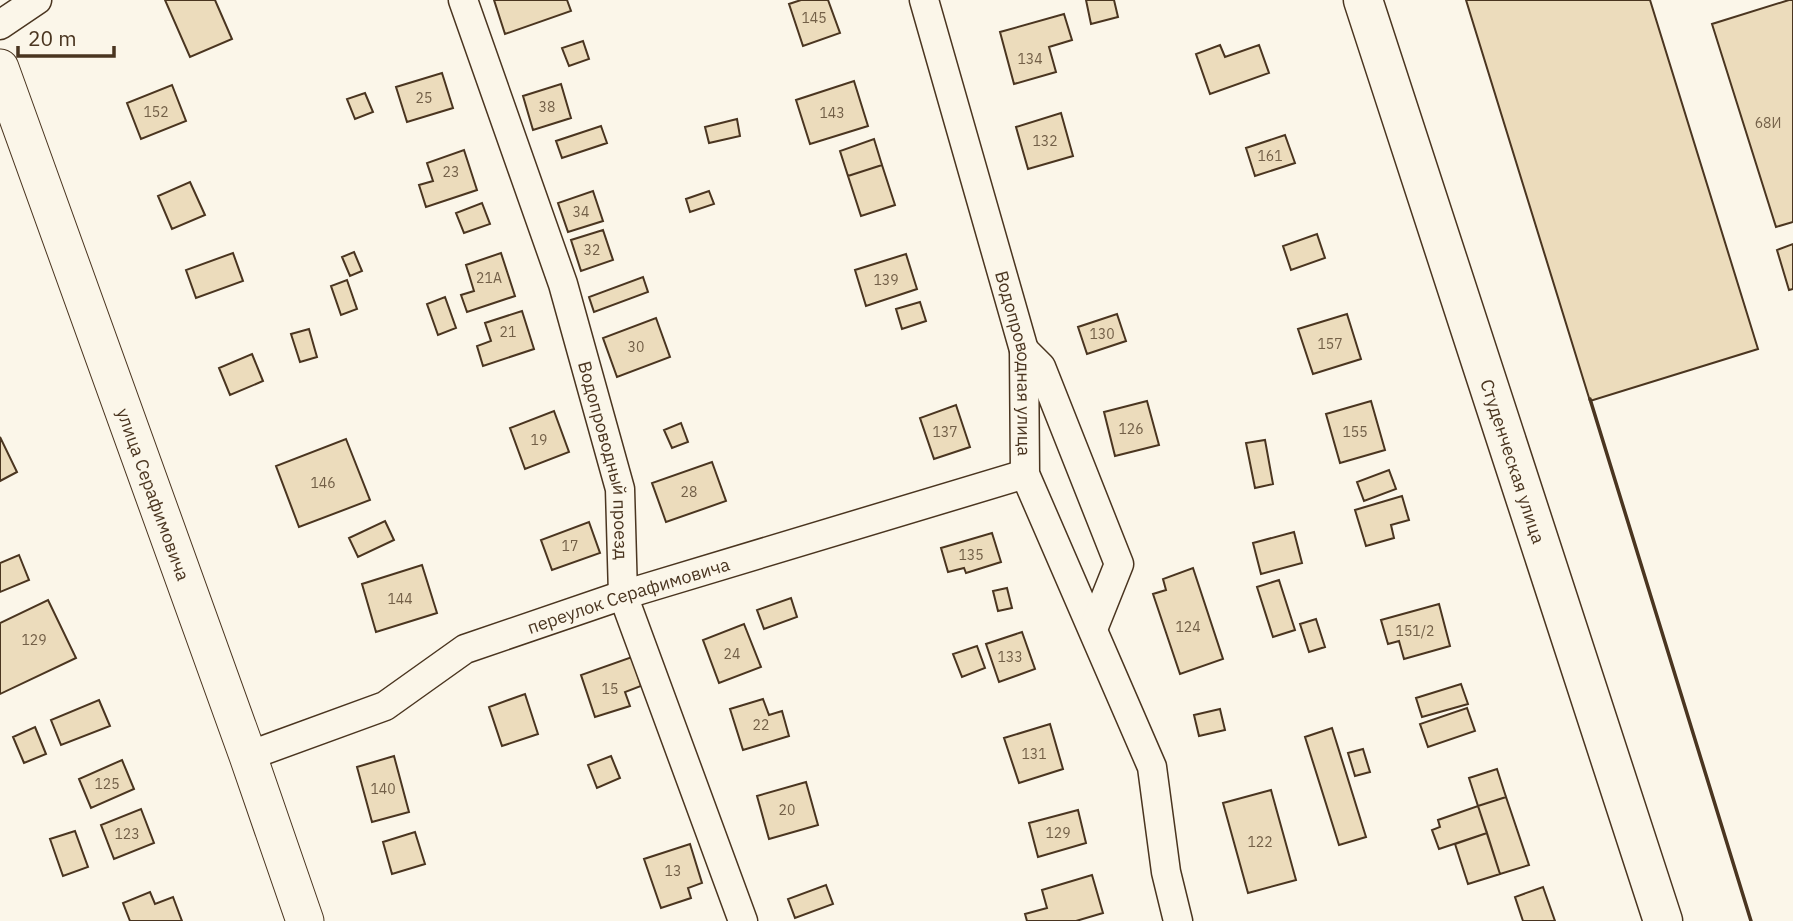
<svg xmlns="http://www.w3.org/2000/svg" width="1793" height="921" font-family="'IBM Plex Sans',sans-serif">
  <rect width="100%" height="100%" fill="#fbf6e9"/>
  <path fill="#ecdcbc" stroke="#4a3520" stroke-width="2" d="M165 0H215L232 39 190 57Z
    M494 0H567L571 11 505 34Z
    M801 0H828L840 33 803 46 789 4Z
    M1086 0H1114L1118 17 1091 24Z
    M1466 0H1650L1758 349 1590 401Z
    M1789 0H1793V222L1776 227 1712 24Z
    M1064 14 1072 40 1049 47 1056 72 1014 84 1000 32Z
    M583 41 589 59 569 66 562 48Z
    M1220 45 1225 57 1259 45 1269 73 1210 94 1196 54Z
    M442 73 453 108 407 122 396 87Z
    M854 81 868 126 810 144 796 100Z
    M561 84 571 118 533 130 523 96Z
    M172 85 186 121 141 139 127 103Z
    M365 93 373 112 355 119 347 99Z
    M1061 113 1073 156 1028 169 1016 127Z
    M737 119 740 136 709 143 705 127Z
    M601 126 607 143 562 158 556 141Z
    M1285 135 1295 163 1255 176 1246 148Z
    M874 139 882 165 848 176 840 151Z
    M464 150 477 190 426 207 419 185 433 181 427 163Z
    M882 165 895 205 861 216 848 176Z
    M190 182 205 215 172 229 158 196Z
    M593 191 603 221 568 232 558 203Z
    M709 191 714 204 690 212 686 199Z
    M482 203 490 224 464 233 456 213Z
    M603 230 613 260 581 271 571 240Z
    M1317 234 1325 258 1291 270 1283 246Z
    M1793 244V289L1789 290 1777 250Z
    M354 252 362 271 350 276 342 257Z
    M233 253 243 281 196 298 186 270Z
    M501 253 515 296 467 312 461 295 474 291 466 265Z
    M906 254 917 289 866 306 855 270Z
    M643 277 648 292 594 312 589 297Z
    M347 280 357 309 341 315 331 286Z
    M445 297 456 328 438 335 427 304Z
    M920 302 926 321 902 329 896 309Z
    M522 311 534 349 483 366 477 346 491 341 485 323Z
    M1117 314 1126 341 1087 354 1078 327Z
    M1347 314 1361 359 1313 374 1298 329Z
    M656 318 670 357 617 377 603 338Z
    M309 329 317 357 300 362 291 334Z
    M252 354 263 381 230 395 219 368Z
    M1147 401 1159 445 1115 456 1104 412Z
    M1371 401 1385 450 1340 463 1326 414Z
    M956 405 970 447 934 459 920 418Z
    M554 411 569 452 525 469 510 428Z
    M681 423 688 442 672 448 664 430Z
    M0 437 17 472 0 481Z
    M346 439 370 500 299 527 276 466Z
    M1265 440 1273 484 1255 488 1246 443Z
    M712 462 726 501 666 522 652 483Z
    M1389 470 1396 489 1364 501 1357 482Z
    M1402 496 1409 520 1391 525 1394 538 1366 546 1355 510Z
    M385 521 394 540 358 557 349 538Z
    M589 522 600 553 552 570 541 540Z
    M1294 532 1302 563 1261 574 1253 543Z
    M992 533 1001 562 966 573 964 568 948 572 941 548Z
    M19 555 29 580 0 592V563Z
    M422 565 437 613 376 632 362 584Z
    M1193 568 1223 659 1180 674 1153 594 1166 590 1163 579Z
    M1279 580 1295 630 1273 637 1257 587Z
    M1007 588 1012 608 998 611 993 591Z
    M791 598 797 617 764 629 757 610Z
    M48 600 76 658 0 694V623Z
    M1439 604 1450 646 1404 659 1399 641 1388 644 1381 620Z
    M1316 619 1325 647 1309 652 1300 624Z
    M744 624 761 667 719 683 703 640Z
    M1022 632 1035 669 999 682 986 644Z
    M977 646 985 668 962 677 953 654Z
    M632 657 641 686 625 692 630 706 595 717 581 675Z
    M1461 684 1468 704 1422 717 1416 698Z
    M525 694 538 734 502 746 489 707Z
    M763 699 769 715 782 711 789 736 743 750 730 709Z
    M99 700 110 726 61 745 51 720Z
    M1467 708 1475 731 1428 747 1420 724Z
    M1220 709 1225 730 1199 736 1194 715Z
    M1050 724 1063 769 1019 783 1004 738Z
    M35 727 46 754 24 763 13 737Z
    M1332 728 1366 837 1339 845 1305 737Z
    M1363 749 1370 772 1355 776 1348 753Z
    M394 756 409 812 372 822 357 767Z
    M611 756 620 778 597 788 588 765Z
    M122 760 134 789 91 808 79 779Z
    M1497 769 1506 797 1478 806 1469 778Z
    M806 782 818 825 769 839 757 796Z
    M1271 790 1296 880 1248 893 1223 803Z
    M1506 797 1529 865 1500 874 1478 806Z
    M1478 806 1487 833 1439 849 1432 830 1440 827 1438 820Z
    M141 809 154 843 114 859 101 825Z
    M1078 810 1086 843 1038 857 1029 823Z
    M75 831 88 867 63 876 50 839Z
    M415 832 425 864 392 874 383 842Z
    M1487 833 1500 874 1468 884 1455 844Z
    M690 844 702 883 688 888 691 898 661 908 644 859Z
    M1092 875 1103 913 1076 921H1027L1025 914 1047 908 1042 890Z
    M826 885 833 904 795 918 788 899Z
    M1543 887 1555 921H1523L1515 897Z
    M150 892 155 904 173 897 182 921H130L123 903Z"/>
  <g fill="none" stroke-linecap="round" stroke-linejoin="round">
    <g stroke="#4a3520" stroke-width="31">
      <g id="minor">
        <path id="s1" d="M463 0 563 284 620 489 623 595 743 921"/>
        <path id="s2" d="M924 0 1024 350 1025 474 1152 767 1166 872 1178 921"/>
        <path d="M0 25 37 0"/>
        <path d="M1024 350 1041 367 1119 564 1093 629"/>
        <path id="s3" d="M248 756 385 706 465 649 623 595 1025 474"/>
      </g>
    </g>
    <g stroke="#4a3520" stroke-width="39">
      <g id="tertiary">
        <path id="s4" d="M0 68 248 756 305 921"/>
      </g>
    </g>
    <g stroke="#4a3520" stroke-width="41">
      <g id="primary">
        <path id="s5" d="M1363 0 1663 921"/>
      </g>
    </g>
    <use href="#minor" stroke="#fbf6e9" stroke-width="28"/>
    <use href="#tertiary" stroke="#fbf6e9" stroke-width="37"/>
    <use href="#primary" stroke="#fbf6e9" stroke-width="38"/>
    <path stroke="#4a3520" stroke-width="3.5" d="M1590 399 1751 921"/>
  </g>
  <g text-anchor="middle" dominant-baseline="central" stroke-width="5" stroke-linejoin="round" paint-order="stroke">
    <g font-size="14" fill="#725f47">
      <text x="814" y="18">145</text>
      <text x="1030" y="59">134</text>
      <text x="424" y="98">25</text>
      <text x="547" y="107">38</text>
      <text x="156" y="112">152</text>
      <text x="832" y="113">143</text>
      <text x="1768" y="123">68И</text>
      <text x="1045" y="141">132</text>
      <text x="1270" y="156">161</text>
      <text x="451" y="172">23</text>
      <text x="581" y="212">34</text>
      <text x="592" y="250">32</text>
      <text x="489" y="278">21А</text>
      <text x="886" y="280">139</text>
      <text x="508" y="332">21</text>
      <text x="1102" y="334">130</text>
      <text x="1330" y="344">157</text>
      <text x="636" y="347">30</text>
      <text x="1131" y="429">126</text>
      <text x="945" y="432">137</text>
      <text x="1355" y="432">155</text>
      <text x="539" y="440">19</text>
      <text x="323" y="483">146</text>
      <text x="689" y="492">28</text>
      <text x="570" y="546">17</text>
      <text x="971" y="555">135</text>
      <text x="400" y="599">144</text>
      <text x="1188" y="627">124</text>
      <text x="1415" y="631">151/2</text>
      <text x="34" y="640">129</text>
      <text x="732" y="654">24</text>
      <text x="1010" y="657">133</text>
      <text x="610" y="689">15</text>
      <text x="761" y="725">22</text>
      <text x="1034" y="754">131</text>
      <text x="107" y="784">125</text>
      <text x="383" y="789">140</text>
      <text x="787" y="810">20</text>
      <text x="1058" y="833">129</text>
      <text x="127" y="834">123</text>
      <text x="1260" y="842">122</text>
      <text x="673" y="871">13</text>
    </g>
    <g font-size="18" fill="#4a3520" stroke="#fbf6e9">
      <text stroke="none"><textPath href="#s2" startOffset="376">Водопроводная улица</textPath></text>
      <text stroke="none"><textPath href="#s5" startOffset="485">Студенческая улица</textPath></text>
      <text stroke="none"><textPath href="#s1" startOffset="483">Водопроводный проезд</textPath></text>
      <text stroke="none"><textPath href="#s4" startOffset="453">улица Серафимовича</textPath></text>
      <text stroke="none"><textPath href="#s3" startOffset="416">переулок Серафимовича</textPath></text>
    </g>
  </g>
  <path d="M18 46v10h96v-10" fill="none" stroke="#4a3520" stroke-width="3.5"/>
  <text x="28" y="46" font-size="21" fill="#4a3520" stroke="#fbf6e9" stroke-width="5" paint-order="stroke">20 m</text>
</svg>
